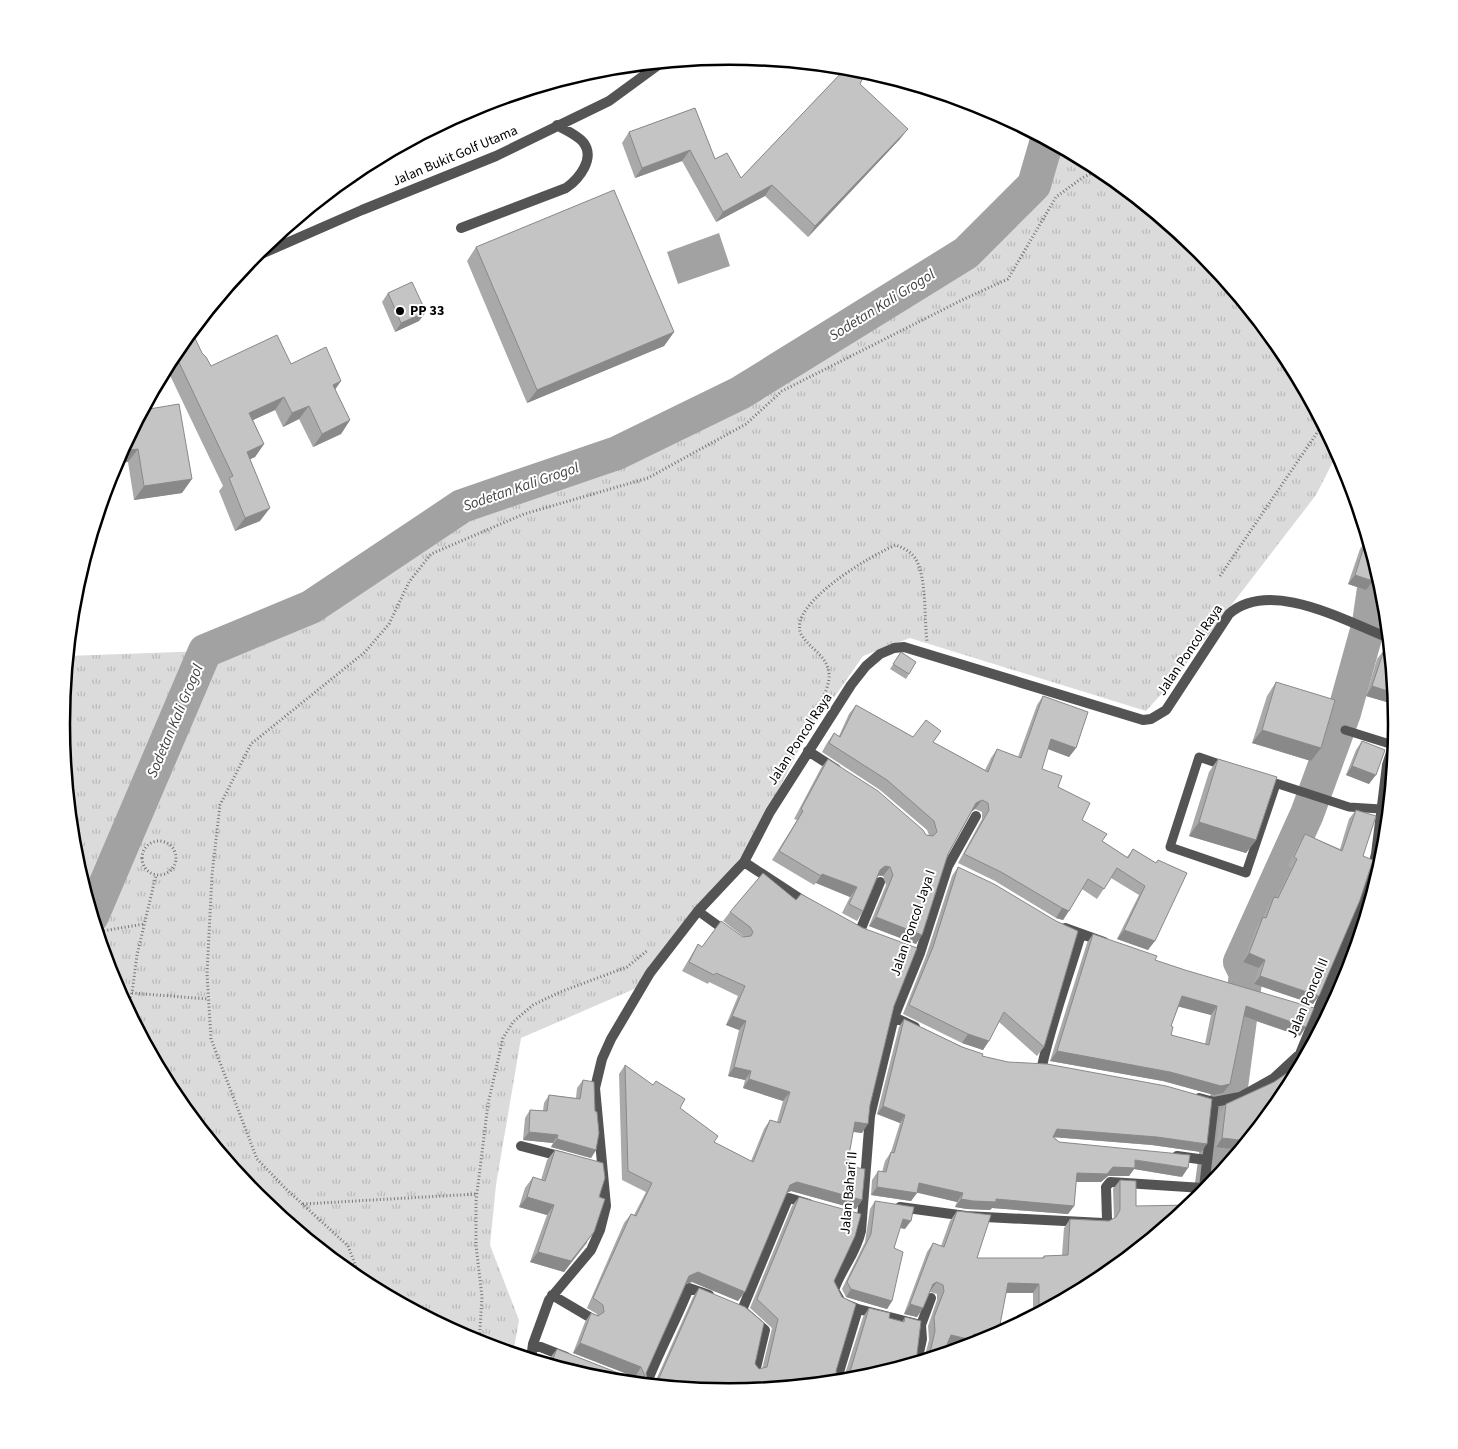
<svg xmlns="http://www.w3.org/2000/svg" width="1458" height="1449" font-family="'Source Sans 3',sans-serif">
  <defs>
    <pattern id="grass-tufts" width="24" height="20" patternUnits="userSpaceOnUse" patternTransform="scale(1.25)"><rect width="24" height="20" fill="#dbdbdb"/><path d="M3 7l-1-3M5 7V3M7 7l1-3M15 17l-1-3M17 17v-4M19 17l1-3" fill="none" stroke="#bababa"/></pattern>
  </defs>
  <rect width="100%" height="100%" fill="#fff"/>
  <path fill="url(#grass-tufts)" d="M1047 140 1100 169 1202 252 1285 353 1338 452 1316 495 1173 681 1146 711 910 638 863 656 803 742 750 845 641 986 521 1038 496 1185 490 1245 519 1320 513 1354 473 1342 357 1280 256 1197 173 1096 112 980 74 855 61 724 67 656 205 651 311 607 462 506 617 453 740 393 966 253 1034 185Z"/>
  <path fill="#a2a2a2" d="M719 233 730 266 678 284 667 252Z"/>
  <g fill="none" stroke-linecap="round" stroke-linejoin="round">
    <path stroke="#a2a2a2" stroke-width="34" d="M92 916 205 651 311 607 462 506 617 453 740 393 966 253 1034 185 1047 140
      M1212 1184 1221 1117 1231 1087 1246 974 1240 962 1307 814 1344 713 1369 623 1377 568"/>
    <path stroke="#767676" stroke-width="3" stroke-dasharray="1 2.5" stroke-linecap="butt" d="M1220 576 1323 424
      M795 742C805 726 831 693 829 674 827 654 809 649 801 634 787 604 873 554 896 545 903 548 910 551 915 558 927 576 924 619 927 641
      M69 813 70 817
      M71 830 75 835 72 840
      M142 858a17 17 0 1 1 34 0a17 17 0 1 1-34 0Z
      M97 932 144 924
      M132 993 208 999
      M126 1007 132 993 137 955 156 875
      M303 1204 477 1194
      M362 1283 348 1246 285 1188 257 1159 211 1039 207 974 212 875 220 805 251 744 365 652 389 624 409 582 431 554 524 514 648 478 746 424 782 391 962 300 1008 279 1056 197 1082 178 1100 169
      M479 1344 482 1297 476 1245V1201L488 1104 503 1038 513 1022 533 1005 560 992 627 967 648 950"/>
    <path stroke="#545454" stroke-width="9" d="M1345 730 1393 745
      M1225 766 1199 757 1170 847 1246 873 1276 784
      M1263 779 1349 807 1381 809
      M698 911 727 932"/>
    <path stroke="#545454" stroke-width="10" d="M461 228 566 188C579 179 596 158 583 142 577 135 565 130 557 125
      M252 258 362 210 496 156 609 101 661 63
      M808 751 836 769
      M744 862 808 904
      M1065 928 1104 942
      M860 931 880 882
      M894 1017 915 1027
      M1042 1066C1052 1021 1068 978 1081 934
      M1199 1098 1214 1102 1240 1097 1274 1078 1300 1054 1366 893 1376 854 1387 765 1396 737
      M521 1146 563 1157
      M1177 1156 1206 1160
      M1203 1196 1214 1102
      M900 1207 966 1216 1103 1223 1107 1219 1106 1187 1110 1182 1203 1188
      M552 1295 591 1318
      M858 1309 921 1325 931 1298
      M533 1344 566 1357
      M531 1359 533 1344 549 1300 591 1250 600 1230 606 1206 595 1088 602 1059 611 1039 650 973 698 911 744 862 770 812 851 685 866 666 880 654 894 648 904 647 1143 720 1151 719 1166 710 1229 614C1270 578 1345 621 1389 638
      M917 1362 922 1339 921 1325
      M755 1372 765 1330 742 1310 787 1201 789 1198 809 1204
      M836 1382 858 1309 841 1302 834 1290C842 1267 855 1256 861 1231L870 1116 894 1017 920 953 948 866 976 816
      M646 1385C659 1351 676 1321 689 1288L709 1295"/>
  </g>
  <path fill="#a9a9a9" fill-rule="evenodd" d="M822 65 860 69V84L900 139 808 237 765 196 716 222 682 161 635 178 622 143 629 132 695 108 715 159 741 178 840 74Z
    M476 247 674 332 664 346 527 403 467 261Z
    M388 293 426 312 419 321 395 332 382 302Z
    M189 334 202 353 211 366 291 364 341 381 335 389 350 420 341 434 313 447 299 419 283 427 275 410 253 420 264 444 255 457 250 459 260 521 235 531 219 491 223 486 166 367 174 353Z
    M143 410 182 493 134 500 128 462Z
    M1366 540 1373 581 1366 590 1348 584 1360 549Z
    M1384 650 1390 652 1394 696 1390 703 1366 696 1377 659Z
    M901 652 909 674 906 679 890 669Z
    M1276 682 1311 761 1252 743 1267 696Z
    M1043 696 1076 748 1069 757 1048 749 1042 769 1058 787 1082 820 1102 841 1127 857 1133 849 1156 863 1158 860 1148 950 1117 939 1139 895 1111 878 1097 899 1082 889 1063 920 1056 918 995 881 958 863 982 819V812L975 809 972 811 948 854 922 935 916 944 869 926 886 885 883 876H878L863 911 857 921 842 913 850 897 816 883 814 885 772 860 797 820 794 819 821 768 828 759 926 835H929L927 830 880 790 822 752 827 743 834 733 839 736 849 714 856 705 913 737 933 742 985 770 991 758 997 749 1018 757 1037 705Z
    M1362 741 1369 784 1346 775 1356 750Z
    M1218 759 1256 840 1246 853 1189 836 1209 772Z
    M1356 810 1313 1004 1254 984 1259 968 1243 962 1257 926 1263 918 1268 906 1274 897 1276 898 1291 868 1288 866 1299 843 1305 834 1340 849 1349 819Z
    M958 867 1044 1047 1037 1056 999 1022 983 1050 962 1043 903 1014 926 956 952 876Z
    M1377 880 1357 947 1353 945Z
    M730 912 894 1006 862 1133 853 1132 847 1166 862 1200 856 1209 791 1191 787 1193 738 1301 692 1282 686 1284 646 1373 647 1380 650 1382 656 1380 693 1297 699 1288 755 1364 759 1369H762L772 1328 750 1308 792 1206 799 1197 834 1281 836 1371 837 1377 843 1380 863 1317 869 1308 889 1318 902 1322 905 1317 917 1354 922 1360 924 1359 929 1340 928 1326 937 1300V1294L930 1292 923 1308 917 1317 904 1314 927 1252 933 1243 941 1246 950 1221 957 1211 977 1258H1042L1044 1256 1062 1255 1064 1228 1070 1219 1109 1221 1114 1218 1113 1189 1120 1180 1136 1181 1100 1280 1037 1314H1033V1293H1006L984 1342 975 1345 970 1344 967 1347 964 1348 947 1344 943 1354 859 1380 729 1393 598 1380 548 1364 550 1358 557 1349 636 1380 635 1377 573 1353 585 1322 591 1313 597 1315V1314L587 1308 624 1223 631 1214 634 1215 646 1192 622 1180 619 1074 625 1065 680 1108 714 1142 751 1161 764 1129 770 1120 777 1122 783 1101 743 1088 745 1080 728 1076 739 1030 726 1025 738 996 709 982 708 984 682 971 692 954 698 944 702 947 744 937 723 921Z
    M1093 934 1300 1036 1244 1017 1223 1093 1214 1095 1163 1081 1050 1061 1087 943ZM1179 1006 1211 1015 1205 1044 1171 1035V1026Z
    M1354 948 1346 980 1314 1041H1313L1348 958Z
    M904 1019 982 1056 1201 1152 1152 1145 1054 1137 1059 1142 1182 1177 1134 1169 1129 1176H1108L1101 1182H1076L1074 1206 1068 1214 992 1208 990 1210 967 1209 955 1207 957 1202 917 1192 911 1201 871 1195 872 1180 878 1171 882 1172 885 1161 891 1152 900 1123 877 1114 899 1027Z
    M583 1080 596 1150 591 1158 551 1147 553 1143 523 1140 525 1118 530 1110 543 1111 544 1103 549 1095 576 1098 577 1088Z
    M1274 1082 1216 1147 1220 1113 1226 1104Z
    M555 1150 599 1197 587 1243 564 1272 530 1262 547 1215 519 1207 525 1188 533 1177 541 1180 547 1160Z
    M875 1201 905 1229 900 1228 894 1248 892 1301 887 1309 846 1297 842 1289 865 1242 870 1209Z"/>
  <path fill="#898989" d="M908 129 900 139 808 237 815 226Z
    M690 150 682 161 635 178 642 168Z
    M772 185 765 196 716 222 723 212Z
    M426 312 419 321 395 332 401 323Z
    M674 332 664 346 527 403 537 390Z
    M341 381 332 394 333 385Z
    M284 397 275 410 240 426 249 413Z
    M309 406 299 419 283 427 292 413Z
    M350 420 341 434 313 447 322 434Z
    M264 444 255 457 237 465 247 452Z
    M138 449 128 462 114 464 121 451Z
    M192 479 182 493 134 500 144 486Z
    M270 508 260 521 235 531 245 518Z
    M1355 575 1373 581 1366 590 1348 584Z
    M1372 686 1394 693V696L1390 703 1366 696Z
    M1262 730 1321 748 1311 761 1252 743Z
    M1051 739 1076 748 1069 757 1045 748Z
    M1352 766 1376 775 1369 784 1346 775Z
    M982 800 975 809 970 813 976 803Z
    M1199 822 1256 840 1246 853 1189 836Z
    M885 866 890 867 883 876 879 875 874 879 880 870Z
    M822 874 857 887 850 897 816 883Z
    M1062 908 1069 911 1063 920 1056 918Z
    M876 917 922 935 916 944 869 926Z
    M1124 930 1155 941 1148 950 1117 939Z
    M1249 953 1265 960 1259 968 1243 962Z
    M1260 976 1319 996 1313 1004 1254 984Z
    M1182 996 1217 1006 1211 1015 1176 1006Z
    M1246 1006 1306 1027 1300 1036 1240 1015Z
    M732 1016 746 1021 739 1030 726 1025Z
    M968 1034 989 1041 983 1050 962 1043Z
    M1057 1051 1170 1072 1230 1084 1223 1093 1214 1095 1163 1081 1050 1061Z
    M734 1067 751 1071 745 1080 728 1076Z
    M749 1079 790 1092 783 1101 743 1088Z
    M883 1106 905 1115 900 1123 877 1114Z
    M855 1122 868 1124 862 1133 849 1131Z
    M1057 1129 1157 1137 1207 1144 1201 1152 1152 1145 1051 1137Z
    M529 1132 558 1135 553 1143 523 1140Z
    M1222 1138 1247 1141 1240 1150 1216 1147Z
    M557 1139 596 1150 591 1158 551 1147Z
    M1135 1160 1188 1168 1182 1177 1134 1169 1129 1176H1108L1101 1182H1071L1077 1173Z
    M797 1182 862 1200 856 1209 791 1191 784 1194 790 1185Z
    M919 1183 963 1193 957 1202 914 1192Z
    M877 1187 917 1193 911 1201 871 1195Z
    M527 1197 554 1205 547 1215 519 1207Z
    M961 1199H996L1074 1206 1068 1214 992 1208 990 1210 967 1209 955 1207Z
    M903 1219 911 1221 905 1229 897 1227Z
    M594 1232 564 1272 530 1262 538 1252Z
    M698 1272 745 1292 738 1301 692 1282 683 1285 689 1276Z
    M937 1282 930 1291 926 1293 933 1284Z
    M1008 1283 1039 1284 1033 1293H1001Z
    M851 1289 892 1301 887 1309 846 1297Z
    M910 1304 923 1308 917 1317 904 1314Z
    M1039 1305H1054L1037 1314H1033Z
    M974 1334 992 1338 984 1342 975 1345 970 1344 967 1347 964 1348 945 1344 951 1335Z
    M580 1343 641 1367 635 1377 573 1353Z"/>
  <path fill="#c4c4c4" stroke="#898989" fill-rule="evenodd" d="M846 68 860 69 866 71 860 84 908 129 815 226 772 185 723 212 690 150 642 168 629 132 695 108 715 159 727 153 741 178Z
    M614 190 674 332 537 390 476 247Z
    M412 282 426 312 401 323 388 293Z
    M192 332 202 353 206 357 211 366 277 335 291 364 326 347 341 381 333 385 350 420 322 434 309 406 292 413 284 397 249 413 264 444 247 452 270 508 245 518 229 478 233 476 174 352 189 334Z
    M179 404 192 479 144 486 138 449 121 451 143 410Z
    M1366 540 1368 541 1377 569 1373 581 1355 575Z
    M1384 650 1390 652 1394 693 1372 686Z
    M901 652 916 662 909 674 893 664Z
    M1276 682 1335 700 1321 748 1262 730Z
    M1043 696 1088 712 1076 748 1051 739 1042 769 1062 776 1058 787 1090 803 1082 820 1107 834 1102 841 1128 858 1133 849 1156 863 1158 860 1187 873 1155 941 1124 930 1145 886 1117 868 1104 889 1088 879 1069 911 1062 908 1001 872 964 854 989 810 988 803 982 800 976 803 948 854 922 935 876 917 893 875 890 867 885 866 880 870 863 911 849 904 857 887 822 874 821 876 779 851 803 811 801 809 828 759 878 791 923 830 926 835 933 836 937 832 934 821 887 780 829 743 834 733 840 737 856 705 913 737 926 720 941 731 933 742 988 772 997 749 1021 758Z
    M1362 741 1385 750 1376 775 1352 766Z
    M1218 759 1277 777 1256 840 1199 822Z
    M1356 810 1376 816 1363 856 1373 860 1360 900 1319 996 1260 976 1265 960 1249 953 1263 917 1266 918 1274 897 1278 898 1297 859 1294 857 1305 834 1342 851Z
    M958 867 994 884 1056 921 1078 931 1044 1047 1004 1012 989 1041 968 1034 909 1005 933 947Z
    M763 873 796 900 801 894 863 928 917 948 894 1006 870 1105 868 1124 855 1122 847 1166 865 1169 862 1200 797 1182 790 1185 745 1292 698 1272 689 1276 646 1373 647 1380 650 1382 659 1378 699 1288 745 1307 764 1323 755 1364 759 1369 767 1367 778 1319 757 1299 799 1197 861 1214 855 1236 834 1281 842 1297 856 1304 836 1371 837 1377 843 1380 849 1375 869 1308 890 1313 889 1318 904 1322 905 1317 921 1321 917 1354 922 1360 929 1357 935 1331 934 1317 944 1291 943 1285 937 1282 933 1284 923 1308 910 1304 933 1243 944 1247 957 1211 991 1215 977 1258H1044V1256L1068 1255 1070 1219 1109 1221 1116 1217 1120 1210V1180L1136 1181V1206L1192 1205 1100 1280 1054 1305H1039V1284L1008 1283 998 1335 992 1338 974 1334 972 1340 951 1335 943 1354 859 1380 729 1393 598 1380 550 1365 557 1349 636 1380 642 1379 645 1376 641 1367 580 1343 591 1313 598 1316 604 1312 603 1305 593 1298 631 1214 636 1216 652 1183 628 1171 625 1065 653 1085 656 1081 685 1099 680 1108 718 1136 714 1142 753 1162 770 1120 780 1123 790 1092 749 1079 751 1071 734 1067 746 1021 732 1016 745 986 716 973 714 975 689 962 698 944 702 947 721 921 743 937 751 936 753 932 750 927 730 912Z
    M1093 934 1157 956 1155 960 1185 970 1314 1008 1306 1027 1246 1006 1230 1084 1221 1086 1170 1072 1057 1051ZM1182 996 1217 1006 1209 1045 1171 1035 1173 1027 1171 1026Z
    M1354 948 1356 949 1346 980 1321 1027Z
    M904 1019 962 1047 983 1054 982 1056 1008 1062 1047 1064 1166 1086 1212 1099 1207 1144 1157 1137 1057 1129 1053 1137 1059 1142 1190 1155 1188 1168 1135 1160V1168L1113 1167 1107 1174 1077 1173 1074 1206 996 1199V1202L973 1201 961 1199 963 1193 919 1183 917 1193 877 1187 878 1171 886 1172 891 1152 894 1153 905 1115 883 1106Z
    M1293 1066H1300L1284 1096 1247 1141 1222 1138 1226 1104 1274 1082 1287 1073Z
    M583 1080 594 1082 595 1111 597 1112 599 1133 596 1150 557 1139 558 1135 529 1132 530 1110 547 1111 549 1095 580 1099Z
    M555 1150 603 1163 605 1178 599 1197 605 1199 594 1232 571 1261 538 1252 554 1205 527 1197 533 1177 545 1181Z
    M875 1201 914 1207 911 1221 903 1219 894 1248 903 1252 892 1301 851 1289 847 1282 871 1234Z"/>
  <circle fill="#000" stroke="#fff" stroke-width="2" cx="400" cy="311" r="5"/>
  <g text-anchor="middle" dominant-baseline="central" stroke-width="4" stroke-linejoin="round" paint-order="stroke">
    <g font-size="14" fill="#000" stroke="#fff">
      <text transform="translate(455 156) rotate(-23)">Jalan Bukit Golf Utama</text>
      <text transform="translate(1190 650) rotate(-56)">Jalan Poncol Raya</text>
      <text transform="translate(800 739) rotate(-57)">Jalan Poncol Raya</text>
      <text transform="translate(913 923) rotate(-71)">Jalan Poncol Jaya I</text>
      <text transform="translate(1308 998) rotate(-67)">Jalan Poncol II</text>
      <text transform="translate(849 1193) rotate(-85)">Jalan Bahari II</text>
    </g>
    <g font-size="14" font-weight="bold" fill="#000" stroke="#fff" text-anchor="start">
      <text x="410" y="311">PP 33</text>
    </g>
    <g font-size="15" font-style="italic" fill="#434343" stroke="#fff">
      <text transform="translate(882 305) rotate(-32)">Sodetan Kali Grogol</text>
      <text transform="translate(521 487) rotate(-19)">Sodetan Kali Grogol</text>
      <text transform="translate(175 721) rotate(-67)">Sodetan Kali Grogol</text>
    </g>
  </g>
  <path d="M0 0H1458V1449H0ZM70 724a659 659 0 1 1 1318 0a659 659 0 1 1-1318 0Z" fill="#fff" fill-rule="evenodd"/>
  <path fill="none" stroke="#000" stroke-width="2.5" d="M70 724a659 659 0 1 1 1318 0a659 659 0 1 1-1318 0Z"/>
</svg>
